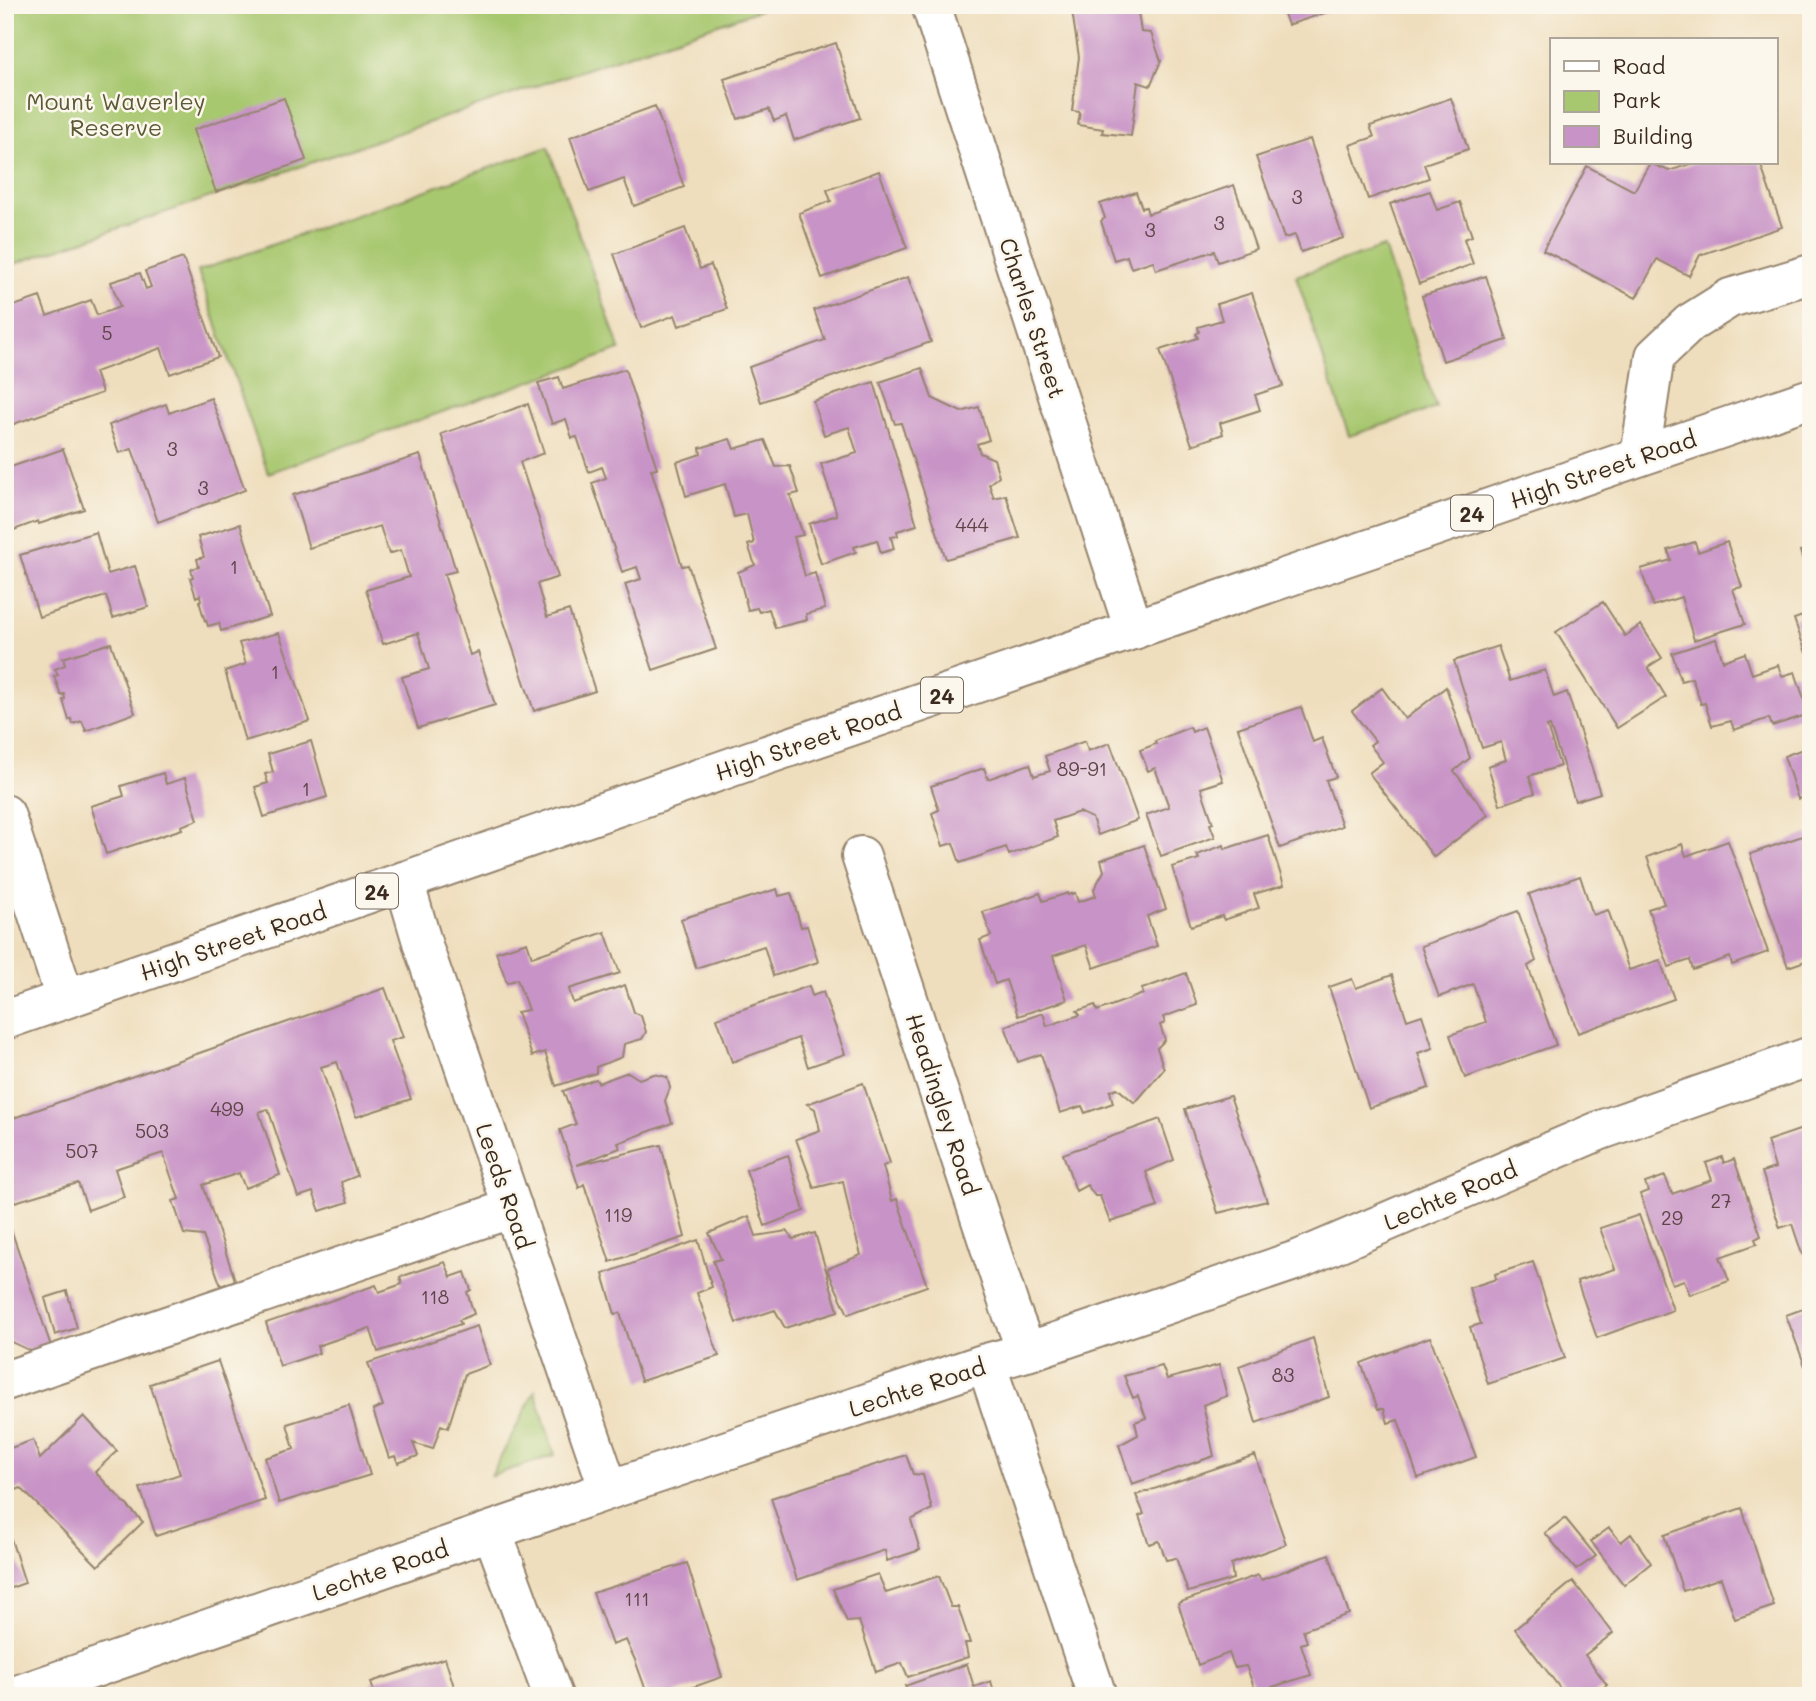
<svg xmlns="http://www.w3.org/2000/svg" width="1816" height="1701" font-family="Mali,sans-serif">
  <rect width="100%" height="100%" fill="#fbf7ec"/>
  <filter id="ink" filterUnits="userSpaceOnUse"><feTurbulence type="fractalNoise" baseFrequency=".0143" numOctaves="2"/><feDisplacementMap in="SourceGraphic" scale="14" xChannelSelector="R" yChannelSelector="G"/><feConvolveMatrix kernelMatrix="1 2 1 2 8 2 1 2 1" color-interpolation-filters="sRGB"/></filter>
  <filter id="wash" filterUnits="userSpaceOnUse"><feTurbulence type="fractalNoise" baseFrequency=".00686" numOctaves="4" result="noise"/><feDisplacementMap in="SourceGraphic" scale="28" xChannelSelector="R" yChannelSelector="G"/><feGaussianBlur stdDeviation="1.57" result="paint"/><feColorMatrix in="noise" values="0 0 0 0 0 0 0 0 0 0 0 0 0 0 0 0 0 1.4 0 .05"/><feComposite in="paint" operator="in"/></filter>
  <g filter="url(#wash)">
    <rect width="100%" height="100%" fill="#efdebd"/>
    <path fill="#a8c870" stroke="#727947" stroke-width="2" d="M5 5H774L5 267Z
      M548 147 620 350 268 473 198 271Z
      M1384 247 1436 408 1349 436 1296 276Z
      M535 1391 555 1455 491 1476Z"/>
    <g id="blocks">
      <path fill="#c893c6" d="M547 5H568L561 14Z
        M1076 5H1137L1141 32 1151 33 1161 61 1150 86 1138 82 1131 136 1102 133 1103 129 1078 125 1080 112 1072 111 1079 57 1072 11 1076 9Z
        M1281 5H1346V6L1288 25Z
        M836 43 860 118 794 140 786 116 774 121 769 109 738 119 724 79Z
        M284 98 306 160 216 192 193 130Z
        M1451 98 1468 149 1424 164 1429 178 1368 199 1350 145 1374 137 1370 126Z
        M655 106 684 187 634 206 624 179 589 192 570 137Z
        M1310 139 1343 238 1301 252 1295 235 1284 238 1256 157Z
        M1650 163 1669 171 1694 163H1760L1782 227 1700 255 1689 276 1657 259 1636 298 1543 250 1587 166 1634 191Z
        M879 171 907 248 822 278 799 213 831 201 827 190Z
        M1234 185 1256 249 1218 262 1214 251 1156 270 1153 261 1131 268 1127 256 1114 260 1101 221 1105 218 1100 204 1136 192 1142 208 1146 207 1148 214Z
        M1430 191 1437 210 1460 202 1472 236 1464 239 1473 264 1419 284 1390 204Z
        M685 228 700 269 711 265 727 309 679 326 675 315 641 328 614 254Z
        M183 258 218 357 170 374 161 348 95 372 102 393 5 427V309L40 297 47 316 91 300 97 315 120 307 111 282 140 273 146 289 151 287 145 271Z
        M1486 276 1507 340 1443 361 1422 296Z
        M908 277 931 342 761 402 749 367 825 340 814 310Z
        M1252 293 1283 386 1255 395 1260 410 1220 423 1223 434 1192 445 1160 350 1198 338 1196 334 1199 332 1198 327 1222 320 1217 304Z
        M922 368 932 398 961 412 979 407 989 440 977 444 980 453 994 459 999 476 989 484 994 498 1006 495 1020 538 946 559 901 423 895 424 880 382Z
        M625 369 657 468 651 469 682 566 688 565 716 649 653 670 625 584 641 579 637 567 622 572 592 483 606 478 602 467 589 472 577 437 572 438 566 419 552 424 538 383 559 377 563 389Z
        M874 382 917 525 897 531 898 536 891 537 894 549 881 553 877 540 854 547 856 552 821 564 809 524 837 515 821 464 857 453 849 427 824 435 813 401Z
        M211 398 245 490 158 522 132 449 119 453 109 425 166 404 169 413Z
        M528 404 544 453 520 462 558 577 537 584 547 617 569 610 595 691 534 711 441 434Z
        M730 439 734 449 765 440 776 467 790 466 799 493 790 495 803 535 794 537 805 576 815 573 825 609 806 614 807 620 775 628 769 609 759 612 757 608 748 610 738 572 755 565 748 545 754 543 747 514 734 517 725 484 686 496 677 462 701 454 700 448Z
        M63 449 84 509 39 524 38 521 14 530 9 516 5 517V469Z
        M420 455 456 571 444 574 470 655 478 652 495 705 418 728 402 677 429 669 418 633 383 644 366 590 409 577 401 550 389 554 380 526 309 548 293 495Z
        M240 524 270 616 221 631 219 623 208 626 206 620 205 621 199 601H201L200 595 196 597 190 578 193 577 191 569 199 567 197 559 204 557 198 537Z
        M96 532 108 574 135 566 148 607 113 618 106 596 39 617 20 555Z
        M1695 542 1698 552 1727 542 1742 587 1733 589 1745 624 1694 640 1681 597 1653 606 1641 569 1671 560 1668 550Z
        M1811 548V582L1810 583 1800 551Z
        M1603 602 1625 636 1641 625 1662 658 1648 667 1666 697 1617 728 1556 632Z
        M1811 613V651L1806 653 1794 619Z
        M279 633 310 721 245 741 225 671 246 664 239 643Z
        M1716 639 1723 661 1745 653 1752 674 1778 665 1782 676 1795 672 1809 714 1772 726 1769 718 1734 730 1731 721 1712 726 1705 703 1701 704 1692 678 1681 681 1672 653Z
        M111 643 135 713 86 731 82 721 73 724 71 719 69 720 63 700 65 699 64 694 61 695 54 676 58 675 55 669 65 665 63 658Z
        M1498 646 1510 681 1545 670 1554 697 1567 692 1600 793 1575 801 1550 726 1547 727 1560 766 1529 776 1535 793 1500 805 1488 766 1506 760 1501 742 1482 748 1454 661Z
        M1446 687 1470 758 1454 771 1488 815 1434 857 1369 773 1383 762 1370 745 1375 741 1352 711 1382 688 1405 719Z
        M1301 707 1313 742 1322 738 1336 777 1326 780 1342 826 1280 848 1238 728Z
        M1190 727 1192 732 1204 727 1223 781 1201 788 1213 823 1210 824 1215 837 1161 856 1146 815 1169 807 1155 768 1148 771 1140 750 1156 744 1155 741Z
        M311 741 327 797 264 817 255 787 268 783 265 774 273 772 268 754Z
        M1085 741 1088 751 1110 743 1138 820 1098 835 1092 818 1079 812 1053 821 1058 837 1009 855 1006 847 960 863 953 843 943 846 932 813 939 810 931 786 984 768 988 779 1030 764 1034 776 1050 771 1045 756Z
        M1811 746V795L1798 799 1784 756Z
        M163 773 166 784 185 778 198 820 181 826 182 829 106 854 91 806 124 796 121 786Z
        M1808 834 1811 841V959L1788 967 1750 854Z
        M1268 835 1284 885 1254 894 1259 908 1224 920 1222 916 1191 926 1172 867 1199 859 1197 855 1224 845 1225 849Z
        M1728 841 1768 952 1732 965 1730 957 1693 970 1690 960 1669 967 1648 909 1664 904 1647 857 1682 844 1686 856Z
        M1144 845 1166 909 1147 916 1157 946 1094 968 1086 945 1053 956 1067 1000 1018 1016 1006 980 995 984 980 940 991 936 983 912 1040 893 1043 901 1068 893V895L1075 893 1078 902 1096 896 1094 889 1104 871 1101 860Z
        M1580 876 1593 915 1608 910 1629 970 1660 960 1674 999 1578 1033 1529 894Z
        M777 889 779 896 791 893 801 927 807 926 818 962 773 976 764 946 696 968 681 919Z
        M1518 911 1536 961 1528 966 1556 1045 1465 1078 1450 1035 1486 1022 1473 984 1439 997 1421 946Z
        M605 932 620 973 569 989 573 1003 625 985 634 1012 641 1016 646 1032 642 1039 624 1044 622 1057 596 1067V1073L556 1086 545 1052 532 1056 517 1012 528 1010 517 979 507 983 496 952 527 942 532 957Z
        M1186 973 1197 1005 1163 1017 1165 1023 1160 1025 1165 1040 1157 1048 1164 1069 1135 1103 1117 1088 1110 1091 1113 1103 1085 1113 1082 1106 1060 1113 1041 1054 1018 1062 1005 1026 1043 1013 1047 1026 1080 1015 1077 1011 1095 1005 1097 1011 1143 994 1142 989Z
        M1392 975 1407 1020 1422 1015 1433 1048 1418 1053 1429 1088 1369 1108 1329 987 1352 979 1356 988Z
        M809 986 812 996 823 992 845 1054 808 1067 798 1038 732 1062 717 1018Z
        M385 988 403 1037 390 1041 411 1099 356 1117 337 1062 321 1067 357 1176 341 1182 348 1202 320 1211 313 1192 298 1197 268 1109 259 1112 280 1175 245 1188 239 1173 203 1185 235 1280 221 1286 203 1236 184 1234 173 1201 179 1199 163 1153 115 1169 124 1197 88 1210 78 1183 5 1205V1121Z
        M628 1072 639 1079 654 1074 667 1077 670 1088 665 1101 672 1123 618 1143 620 1148 577 1165 661 1145 685 1237 610 1262 584 1184 579 1188 560 1130 576 1124 563 1091 596 1079 598 1083Z
        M863 1083 890 1163 883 1166 892 1201 897 1199 927 1286 848 1314 827 1269 861 1255 850 1215 843 1181 814 1188 796 1139 820 1130 815 1109 807 1104Z
        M1230 1096 1267 1201 1218 1213 1185 1109Z
        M1160 1119 1174 1160 1146 1172 1158 1207 1110 1222 1100 1196H1095L1087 1185 1076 1191 1063 1154Z
        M1811 1126V1251L1802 1254 1792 1224 1780 1228 1762 1172 1775 1168 1767 1141Z
        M788 1155 804 1211 765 1226 746 1170Z
        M1722 1157 1724 1163 1734 1159 1761 1236 1755 1239 1757 1244 1720 1257 1729 1281 1690 1295 1684 1280 1672 1284 1640 1194 1648 1191 1645 1183 1665 1176 1672 1194 1712 1180 1706 1163Z
        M5 1212 51 1346 33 1352 7 1340 5 1334Z
        M1639 1215 1673 1310 1597 1338 1577 1281 1615 1269 1600 1228Z
        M749 1216 756 1236 787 1231 793 1239 815 1233 838 1311 785 1328 775 1310 736 1323 713 1261 721 1259 709 1233Z
        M698 1240 712 1287 697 1293 719 1356 641 1381 620 1313 615 1314 603 1274Z
        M445 1262 451 1277 465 1272 471 1290 467 1292 474 1314 459 1320 461 1324 378 1352 370 1328 317 1346 319 1353 280 1366 266 1323 376 1285 379 1292 402 1284 400 1277Z
        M1533 1262 1565 1358 1488 1384 1470 1327 1481 1324 1469 1288 1496 1279 1495 1274Z
        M67 1291 77 1328 55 1335 45 1298Z
        M1811 1306V1364L1805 1366 1786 1315Z
        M477 1326 490 1365 465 1374 448 1428 441 1425 433 1449 413 1443 418 1456 398 1463 395 1456 389 1458 373 1410 383 1406 368 1363Z
        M1430 1337 1476 1457 1418 1478 1398 1420 1388 1423 1384 1409H1378L1361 1363Z
        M1313 1338 1329 1397 1256 1423 1239 1366Z
        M218 1361 265 1500 156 1536 140 1488 180 1474 150 1384Z
        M1219 1365 1227 1396 1203 1405 1214 1456 1132 1484 1119 1445 1138 1435 1135 1422 1146 1418 1138 1396 1133 1398 1124 1376 1162 1366 1167 1379Z
        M349 1405 370 1475 279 1503 265 1458 294 1449 287 1424Z
        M84 1416 117 1451 95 1472 143 1522 98 1566 21 1488 9 1493 5 1484V1450L33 1440 40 1459Z
        M906 1455 913 1474 923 1475 932 1509 911 1520 920 1550 887 1561 885 1550 797 1580 771 1498Z
        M1255 1455 1286 1544 1231 1564 1233 1579 1188 1592 1176 1558 1166 1560 1159 1541 1149 1544 1139 1516 1144 1514 1136 1495Z
        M1742 1508 1774 1606 1735 1619 1721 1578 1683 1591 1664 1535Z
        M1565 1518 1596 1556 1576 1570 1545 1533Z
        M1609 1528 1621 1542 1631 1534 1651 1563 1624 1585 1591 1541Z
        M10 1536 25 1583 5 1590V1537Z
        M1329 1554 1349 1614 1303 1630 1307 1642 1301 1644 1311 1675 1256 1692 1246 1666 1235 1668 1229 1653 1198 1665 1178 1603 1258 1575 1261 1580Z
        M687 1563 722 1677 668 1696H648L635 1660 626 1640 612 1645 593 1593Z
        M878 1574 886 1593 939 1576 951 1607H958L970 1643H965L968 1657 908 1677 902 1663 876 1672 859 1621 847 1622 833 1589Z
        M1573 1581 1613 1633 1585 1655 1607 1685 1592 1696H1566L1515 1629Z
        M445 1658 457 1696H375L371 1682Z
        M967 1664 974 1687 991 1681 995 1696H899L909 1692 905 1686Z"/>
    </g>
  </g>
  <g filter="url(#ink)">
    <use href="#blocks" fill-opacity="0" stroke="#95846e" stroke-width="2"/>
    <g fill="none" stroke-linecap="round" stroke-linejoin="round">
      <g stroke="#95846e" stroke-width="42">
        <path id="minor" d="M931 5 1134 630
          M1640 456 1655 356 1690 323 1730 298 1811 274
          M5 814 65 998
          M861 856 1010 1308 1027 1352
          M404 881 425 952 609 1490
          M986 1363 1097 1696
          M5 1381 513 1208
          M492 1531 553 1696
          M14 1696 609 1490 986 1363 1027 1352 1300 1259 1601 1130 1811 1056"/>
      </g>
      <g stroke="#95846e" stroke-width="42">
        <path id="major" d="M5 1020 749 761 1811 398"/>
      </g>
      <use href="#minor" stroke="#fff" stroke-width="38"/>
      <use href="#major" stroke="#fff" stroke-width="38"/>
    </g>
  </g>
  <g text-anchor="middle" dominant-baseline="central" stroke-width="5" stroke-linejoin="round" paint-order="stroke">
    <g font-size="19" fill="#5e4448">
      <text x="1297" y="196">3</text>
      <text x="1219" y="222">3</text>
      <text x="1150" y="229">3</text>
      <text x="107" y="332">5</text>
      <text x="172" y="448">3</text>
      <text x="203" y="487">3</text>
      <text x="972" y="524">444</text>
      <text x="234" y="566">1</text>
      <text x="275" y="671">1</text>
      <text x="1082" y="768">89-91</text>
      <text x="306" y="788">1</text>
      <text x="227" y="1108">499</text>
      <text x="152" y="1130">503</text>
      <text x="82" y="1150">507</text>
      <text x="1721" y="1200">27</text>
      <text x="618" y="1214">119</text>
      <text x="1672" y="1217">29</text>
      <text x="435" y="1296">118</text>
      <text x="1283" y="1374">83</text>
      <text x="637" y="1598">111</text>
    </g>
    <g fill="#fbf7ec" stroke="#75685c" stroke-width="2">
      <rect x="1451" y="495.5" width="42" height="35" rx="5"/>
      <rect x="921" y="677.5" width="42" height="35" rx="5"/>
      <rect x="356" y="873.5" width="42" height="35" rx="5"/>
    </g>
    <g font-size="21" font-weight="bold" fill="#3b2a1e">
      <text x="1472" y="513">24</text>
      <text x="942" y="695">24</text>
      <text x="377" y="891">24</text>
    </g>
    <g font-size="23" fill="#5c5937" stroke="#fbf7ec">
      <text x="116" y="101">Mount Waverley<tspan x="116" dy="26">Reserve</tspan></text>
    </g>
    <g font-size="23" fill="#3b2a1e" stroke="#fbf7ec">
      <text transform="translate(1033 318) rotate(72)">Charles Street</text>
      <text transform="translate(1603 469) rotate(-19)">High Street Road</text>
      <text transform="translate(808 741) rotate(-19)">High Street Road</text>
      <text transform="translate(233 941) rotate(-19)">High Street Road</text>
      <text transform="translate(943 1104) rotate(72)">Headingley Road</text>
      <text transform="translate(505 1186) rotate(71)">Leeds Road</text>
      <text transform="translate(1450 1195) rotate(-23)">Lechte Road</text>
      <text transform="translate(917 1387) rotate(-18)">Lechte Road</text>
      <text transform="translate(380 1570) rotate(-19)">Lechte Road</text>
    </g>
  </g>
  <rect width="1816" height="1701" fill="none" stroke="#fbf7ec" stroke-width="28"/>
  <rect x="1550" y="38" width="228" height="126" fill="#fbf7ec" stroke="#aea59a" stroke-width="2"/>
  <rect x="1564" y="61" width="35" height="10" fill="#ffffff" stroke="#aea59a" stroke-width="2"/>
  <text x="1613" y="74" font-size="21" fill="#3b2a1e">Road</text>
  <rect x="1564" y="91" width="35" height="21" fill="#a8c870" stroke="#aea59a" stroke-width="2"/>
  <text x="1613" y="108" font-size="21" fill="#3b2a1e">Park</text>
  <rect x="1564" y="126" width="35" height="21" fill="#c893c6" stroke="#aea59a" stroke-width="2"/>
  <text x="1613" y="144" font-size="21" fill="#3b2a1e">Building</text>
</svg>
